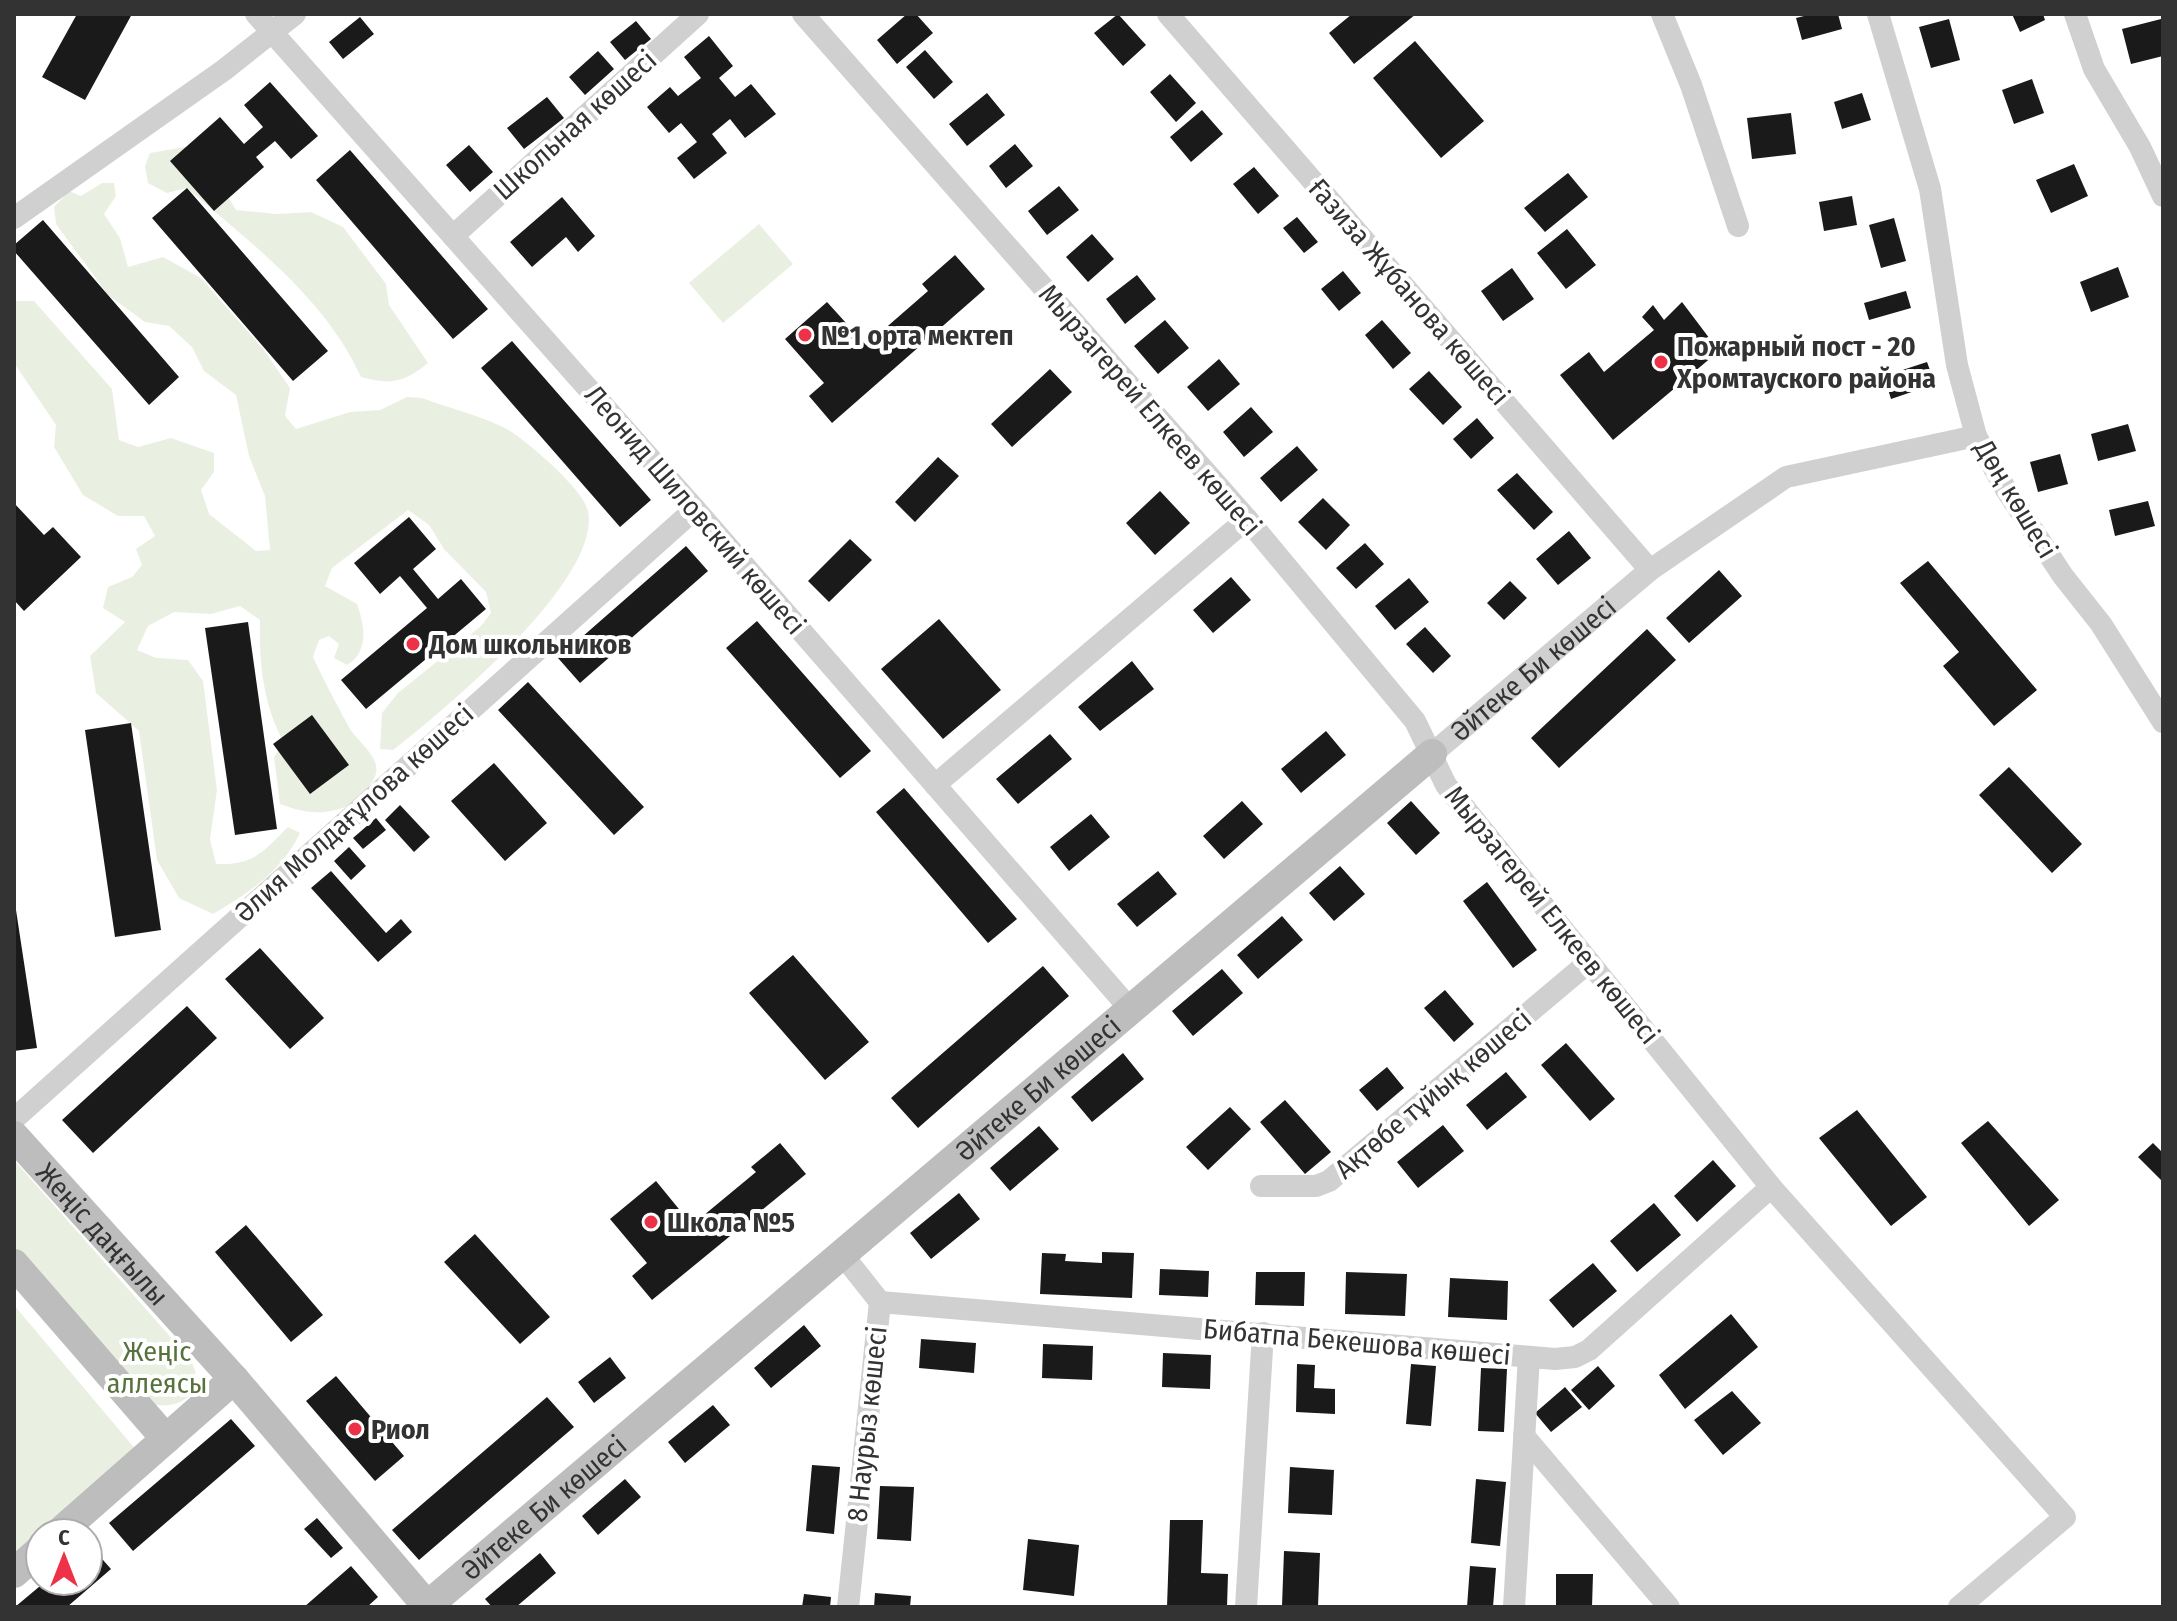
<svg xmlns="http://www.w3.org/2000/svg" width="2177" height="1621" font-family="'Fira Sans Condensed',sans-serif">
  <rect width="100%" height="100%" fill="#fff"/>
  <path fill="#eaf0e1" d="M185 147 205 159 236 210 277 214 311 212 343 227 386 284 389 305 428 363C404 383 390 385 361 377 324 297 253 245 187 188L167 193 148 183 145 166 150 153Z
    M102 183H114L116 196 104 214 120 238 128 267 163 257 201 278 264 350 290 388 285 416 296 429 350 412 380 410 407 397 422 398C448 408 491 418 513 433 531 445 584 490 588 511 602 580 444 710 393 750L380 749 382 713 398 693 481 626 491 613 486 592 444 549 429 525 408 510 332 568 325 586 357 604C365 626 369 652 347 665L334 658 339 644 329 636 319 640 313 657C324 681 337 705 350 729 361 746 390 763 369 786 364 792 359 800 352 804 326 816 306 814 280 804L274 757 284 743C263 704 259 664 260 620L240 606 211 614 174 612 148 626 137 650 156 658 188 660 203 681 217 790 210 839 216 864C254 865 262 853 288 827L300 833C282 871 249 893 213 914L179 898 157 860 139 731 96 693 90 656 125 622 103 608 108 587 132 577 142 565 136 549 155 536 144 516H118L83 495 54 447 56 425 14 363V301H34L112 389 119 440 138 447 171 438 214 453V472L201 490 209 514 256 551 270 550 265 496 249 456 236 395 204 371 192 347 169 326 145 322 108 295 56 224 54 207 69 191 81 196Z
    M759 224 793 264 723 323 689 283Z
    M14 1160 190 1359C209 1391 179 1413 149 1403L14 1248Z
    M14 1305 137 1451 14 1557Z"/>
  <path fill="#1a1a1a" d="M77 14H132L85 100 42 77Z
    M907 14H916L933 33 897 64 877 40Z
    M1118 14 1146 45 1123 66 1094 33Z
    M1352 14H1416L1354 64 1329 33Z
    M1812 14H1838L1842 29 1802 40 1796 18Z
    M2012 14H2043L2045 20 2020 32Z
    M360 17 374 34 343 59 329 42Z
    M1949 19 1960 60 1931 68 1919 27Z
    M2161 19 2163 56 2131 64 2122 29Z
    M636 21 651 39 625 60 610 42Z
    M709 36 733 66 719 78 735 97 751 84 776 114 745 138 730 119 712 134 727 153 694 179 677 158 697 142 681 123 669 133 647 107 670 87 678 96 701 78 684 57Z
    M1415 41 1484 121 1441 158 1373 78Z
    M925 50 953 82 934 99 906 67Z
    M598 51 614 69 585 95 569 77Z
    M1170 74 1196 103 1176 122 1150 92Z
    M2032 79 2044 113 2014 124 2002 90Z
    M270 82 318 136 291 159 275 141 256 157 264 167 214 211 170 161 220 117 244 144 263 127 244 105Z
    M987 93 1005 115 967 146 949 124Z
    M1862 93 1871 120 1842 129 1834 102Z
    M547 97 564 118 524 149 507 128Z
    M1202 110 1223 134 1191 162 1170 137Z
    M1791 113 1796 154 1752 159 1747 118Z
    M1015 144 1033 166 1006 188 989 166Z
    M469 145 493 172 470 192 446 165Z
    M350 150 488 309 453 339 316 180Z
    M2074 164 2088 196 2051 213 2036 180Z
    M1254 167 1279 196 1258 214 1233 184Z
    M1568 173 1588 197 1545 232 1524 208Z
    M1059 186 1079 210 1047 235 1028 211Z
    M187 188 328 351 293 381 152 218Z
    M1852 196 1857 225 1824 231 1819 202Z
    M562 197 595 236 578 252 566 237 532 267 510 242Z
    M1297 217 1318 242 1304 253 1283 228Z
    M1894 218 1906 261 1881 268 1869 225Z
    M43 220 179 377 149 405 14 251V245Z
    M1567 229 1596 265 1566 289 1537 253Z
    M1092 234 1114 259 1088 282 1066 257Z
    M955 255 985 289 832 423 809 396 824 383 785 339 827 302 866 345 928 291 922 284Z
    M2118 267 2129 297 2091 312 2080 282Z
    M1512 268 1534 299 1503 321 1481 291Z
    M1343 271 1361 293 1339 311 1321 289Z
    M1137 275 1156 299 1125 324 1106 299Z
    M1906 291 1911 308 1869 320 1864 303Z
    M1682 302 1719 351 1613 440 1560 375 1589 352 1604 372 1654 330 1642 317 1653 305 1664 320Z
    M1165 320 1189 348 1158 374 1134 346Z
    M1382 320 1411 353 1393 369 1365 335Z
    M512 341 651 500 620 527 481 368Z
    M1219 359 1240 384 1208 411 1187 387Z
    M1927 362 1935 384 1891 399 1884 376Z
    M1050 369 1072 392 1012 447 991 424Z
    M1429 371 1462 407 1443 425 1409 389Z
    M1251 407 1273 432 1244 457 1223 432Z
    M1477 418 1494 438 1471 459 1453 439Z
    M2128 424 2136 451 2098 461 2091 434Z
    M1297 446 1318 470 1281 502 1260 478Z
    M2060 454 2068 484 2038 492 2030 462Z
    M938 457 959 476 915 522 895 502Z
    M1517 473 1553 512 1534 530 1497 490Z
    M1160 491 1190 523 1155 555 1126 523Z
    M1323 498 1350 525 1326 550 1298 522Z
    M2148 501 2155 526 2115 536 2109 510Z
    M14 503 44 535 53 527 81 557 24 611 14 600Z
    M409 517 436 549 413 569 438 599 461 579 486 609 366 709 341 680 427 608 400 576 380 594 354 563Z
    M1569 531 1591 558 1558 585 1536 559Z
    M850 539 872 560 829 602 808 581Z
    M1365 543 1384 564 1356 589 1336 568Z
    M686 546 708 571 580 683 558 658Z
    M1928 561 2037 690 1994 726 1943 666 1959 652 1900 583Z
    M1719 570 1742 596 1689 643 1666 618Z
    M1231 577 1251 600 1213 633 1193 610Z
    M1409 578 1429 602 1395 630 1375 606Z
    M1510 581 1527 598 1504 620 1487 603Z
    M939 619 1001 690 943 739 881 669Z
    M757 621 871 751 840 778 726 648Z
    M248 622 277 829 235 835 205 628Z
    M1425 627 1451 656 1433 673 1406 644Z
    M1647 629 1676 660 1559 768 1531 738Z
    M1132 661 1154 689 1100 731 1078 707Z
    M528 682 644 807 614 835 498 710Z
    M312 715 349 765 310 794 273 744Z
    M131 723 161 930 115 937 85 730Z
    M1326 731 1346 755 1301 793 1281 769Z
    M1050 734 1072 759 1018 804 996 779Z
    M494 763 547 823 505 861 451 801Z
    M2009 767 2082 844 2052 873 1979 795Z
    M904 788 1017 919 988 943 876 812Z
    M1242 801 1263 824 1224 859 1203 836Z
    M1411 801 1440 833 1416 855 1387 823Z
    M400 805 430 837 414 852 385 820Z
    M1091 814 1110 837 1069 871 1050 847Z
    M376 818 386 830 363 849 353 838Z
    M349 847 366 866 351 880 334 861Z
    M1340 866 1365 894 1334 921 1309 893Z
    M331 871 386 933 401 919 412 932 378 962 311 888Z
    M1158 871 1177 894 1137 927 1117 904Z
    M1487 882 1537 950 1513 968 1463 901Z
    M16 910 37 1048 14 1051V911Z
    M1282 916 1303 940 1258 979 1237 955Z
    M260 948 324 1018 290 1049 225 979Z
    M793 955 869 1042 825 1080 749 993Z
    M1043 966 1069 996 918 1128 891 1098Z
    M1222 969 1243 993 1193 1036 1172 1011Z
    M1445 990 1474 1024 1454 1042 1424 1008Z
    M187 1006 217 1038 93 1153 62 1120Z
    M1566 1043 1615 1099 1590 1121 1541 1065Z
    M1123 1053 1144 1079 1092 1122 1071 1097Z
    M1387 1067 1404 1088 1377 1111 1359 1090Z
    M1506 1072 1527 1097 1487 1130 1466 1105Z
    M1285 1100 1331 1152 1305 1174 1260 1122Z
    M1230 1107 1251 1129 1208 1170 1186 1147Z
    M1857 1110 1927 1197 1891 1226 1819 1138Z
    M1988 1121 2059 1200 2029 1226 1961 1143Z
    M1443 1125 1464 1151 1418 1188 1397 1162Z
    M1039 1126 1059 1149 1010 1191 990 1168Z
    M780 1143 806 1174 652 1300 632 1276 647 1263 610 1219 656 1181 692 1225 756 1172 751 1167Z
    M2153 1143 2163 1153V1182L2138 1157Z
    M1713 1160 1736 1186 1697 1222 1674 1196Z
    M959 1193 980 1219 931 1259 910 1233Z
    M1654 1203 1681 1235 1637 1272 1610 1241Z
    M246 1225 323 1315 291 1342 215 1252Z
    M475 1234 550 1317 520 1344 444 1262Z
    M1102 1252 1134 1253 1132 1298 1040 1294 1042 1253 1066 1254 1065 1261 1102 1263Z
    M1593 1263 1617 1291 1573 1328 1549 1300Z
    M1160 1269 1209 1271 1208 1297 1159 1295Z
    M1256 1272H1305L1304 1306 1255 1305Z
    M1346 1272 1407 1274 1405 1316 1345 1314Z
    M1450 1278 1508 1281 1507 1320 1448 1317Z
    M1731 1314 1758 1347 1685 1409 1659 1375Z
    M804 1325 821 1346 771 1388 754 1368Z
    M921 1339 976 1343 974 1373 919 1368Z
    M1043 1344 1093 1346 1092 1380 1042 1378Z
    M1163 1353 1211 1355 1210 1389 1162 1387Z
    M610 1357 626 1378 594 1403 578 1382Z
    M1297 1364 1315 1365 1314 1388 1335 1389V1414L1296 1412Z
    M1411 1364 1436 1366 1431 1426 1406 1424Z
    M1598 1366 1615 1386 1589 1410 1571 1390Z
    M1481 1368 1507 1369 1504 1432 1478 1431Z
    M336 1376 404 1456 375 1481 306 1401Z
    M1565 1387 1582 1407 1551 1432 1535 1413Z
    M1732 1391 1761 1423 1723 1455 1694 1420Z
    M547 1397 574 1427 419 1560 392 1530Z
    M713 1405 730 1425 685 1463 668 1442Z
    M231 1419 255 1446 133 1551 109 1523Z
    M812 1465 840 1467 834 1534 806 1531Z
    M1290 1467 1334 1470 1332 1515 1288 1513Z
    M625 1479 641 1497 598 1535 582 1516Z
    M1476 1479 1506 1482 1500 1546 1471 1543Z
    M880 1486 914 1487 911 1541 877 1539Z
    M317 1518 343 1548 331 1558 304 1529Z
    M1170 1520H1203L1201 1573 1228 1574 1227 1607H1167Z
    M1028 1539 1079 1545 1074 1596 1023 1590Z
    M88 1543 111 1569 67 1607H15L46 1581H88Z
    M1284 1551 1320 1553 1318 1607 1282 1606Z
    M540 1553 556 1573 516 1607H492L485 1599Z
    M351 1566 378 1597 367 1607H304Z
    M1470 1566 1496 1568 1493 1607H1467Z
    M1556 1574H1593L1592 1607H1556Z
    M875 1593 911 1596 910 1607H874Z
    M804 1594 831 1597 830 1607H802Z"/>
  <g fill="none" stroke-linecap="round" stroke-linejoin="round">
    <g stroke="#d0d0d0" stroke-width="22">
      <path d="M256 14 695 509 1131 1010"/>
      <path d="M803 14 1247 519 1415 721 1446 785 1771 1187 2065 1517 1959 1607"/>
      <path d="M1168 14 1650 570"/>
      <path d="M1662 14 1691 85 1738 226"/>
      <path d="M1878 14 1930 189 1957 365 1976 436 2005 488 2063 576 2101 624 2163 722"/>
      <path d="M2075 14 2094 69 2140 147 2163 196"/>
      <path d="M14 218 224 70 295 14"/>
      <path d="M453 236 698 14"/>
      <path id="s1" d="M1432 754 1650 570 1786 477 1976 436"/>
      <path d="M935 785 1247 519"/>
      <path d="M14 1119 695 509"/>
      <path d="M1261 1186H1316L1329 1181 1589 962"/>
      <path d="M842 1254 880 1302 848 1607"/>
      <path d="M880 1302 1555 1359 1575 1357 1589 1350 1771 1187"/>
      <path d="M1524 1436 1669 1607"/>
      <path d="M1246 1607 1263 1333"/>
      <path d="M1514 1607 1529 1357"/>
    </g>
    <g stroke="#bdbdbd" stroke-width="30">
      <path id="s2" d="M14 1136 234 1379 428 1607"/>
      <path d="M14 1264 166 1439"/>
      <path d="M59 1533 234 1379"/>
      <path d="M14 1573 40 1550"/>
      <path id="s3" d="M426 1607 1432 754"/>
    </g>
  </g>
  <g fill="#ed3147" stroke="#fff" stroke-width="3">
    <circle cx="805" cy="335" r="8"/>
    <circle cx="1661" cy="362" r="8"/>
    <circle cx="413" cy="644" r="8"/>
    <circle cx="651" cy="1222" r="8"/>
    <circle cx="355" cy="1429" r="8"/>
  </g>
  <g text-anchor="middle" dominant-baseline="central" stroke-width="8" stroke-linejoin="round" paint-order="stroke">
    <g font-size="28" fill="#333" stroke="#fff">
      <text transform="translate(575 125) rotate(-42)">Школьная көшесі</text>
      <text transform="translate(1409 292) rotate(49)">Ғазиза Жұбанова көшесі</text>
      <text transform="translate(1150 410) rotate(49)">Мырзагерей Елкеев көшесі</text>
      <text transform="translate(2016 499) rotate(59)">Дөң көшесі</text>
      <text transform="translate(695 510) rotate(49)">Леонид Шиловский көшесі</text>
      <text stroke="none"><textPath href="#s1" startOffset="132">Әйтеке Би көшесі</textPath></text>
      <text transform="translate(354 813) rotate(-42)">Әлия Молдағұлова көшесі</text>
      <text transform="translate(1552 915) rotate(51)">Мырзагерей Елкеев көшесі</text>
      <text stroke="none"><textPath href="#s3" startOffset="802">Әйтеке Би көшесі</textPath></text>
      <text transform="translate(1433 1094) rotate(-40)">Ақтөбе тұйық көшесі</text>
      <text stroke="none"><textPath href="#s2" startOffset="132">Жеңіс даңғылы</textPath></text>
      <text transform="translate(1357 1342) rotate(5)">Бибатпа Бекешова көшесі</text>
      <text transform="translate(867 1424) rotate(-84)">8 Наурыз көшесі</text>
      <text stroke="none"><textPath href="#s3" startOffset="154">Әйтеке Би көшесі</textPath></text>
    </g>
    <g font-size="28" font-weight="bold" fill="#333" stroke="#fff" text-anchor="start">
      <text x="821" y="335">№1 орта мектеп</text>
      <text x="1677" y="346">Пожарный пост - 20<tspan x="1677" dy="32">Хромтауского района</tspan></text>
      <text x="429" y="644">Дом школьников</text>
      <text x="667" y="1222">Школа №5</text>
      <text x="371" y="1429">Риол</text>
    </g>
    <g font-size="28" fill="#58723d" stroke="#fff">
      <text x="157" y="1351">Жеңіс<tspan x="157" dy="32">аллеясы</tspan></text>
    </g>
  </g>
  <rect width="2177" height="1621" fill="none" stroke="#333333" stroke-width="32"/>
  <g transform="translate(64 1557)"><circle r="38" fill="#ffffff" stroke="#adadad" stroke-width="2"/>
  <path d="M0-6L14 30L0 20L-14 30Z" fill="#ed3147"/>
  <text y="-12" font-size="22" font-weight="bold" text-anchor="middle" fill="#333333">С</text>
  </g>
</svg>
